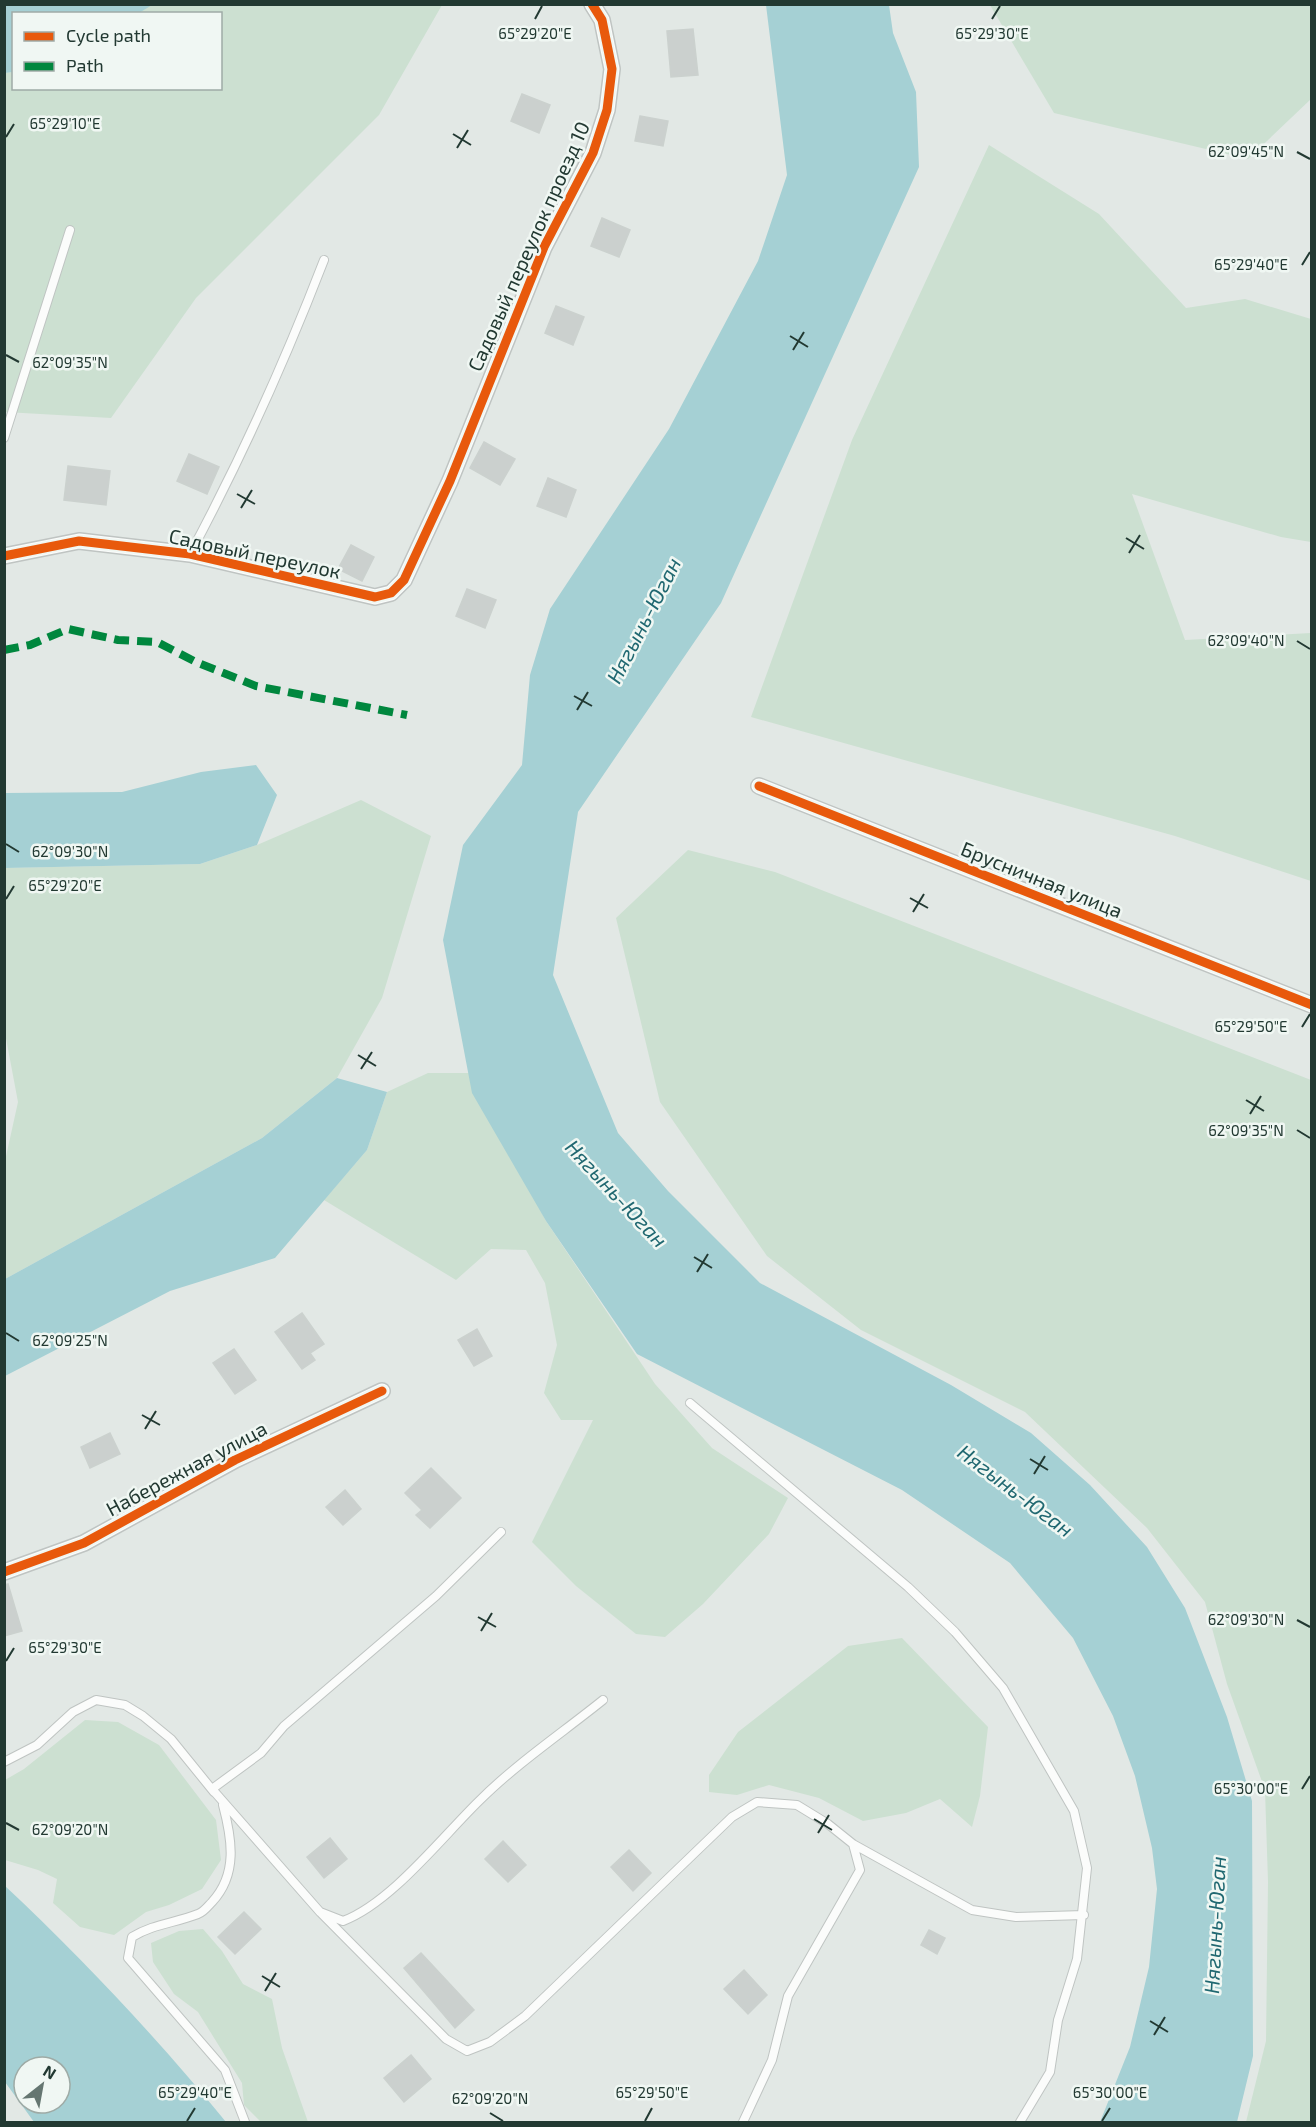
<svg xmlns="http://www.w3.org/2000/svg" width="1316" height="2127" font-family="'Exo 2',sans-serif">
  <rect width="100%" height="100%" fill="#e2e8e5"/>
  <path fill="#cce0d1" d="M152 4 442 5 379 115 196 298 111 418 5 412 4 73 13 72 14 88H220V14L139 13Z
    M990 5H1311V99L1248 159 1054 113Z
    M989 145 1099 214 1186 308 1245 299 1311 319V542L1281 537 1132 494 1185 640 1311 633V881L1175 836 751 717 852 440Z
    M361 800 431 836 382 998 337 1078 262 1138 5 1279V1161L18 1102 5 1033 4 868 200 864 257 845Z
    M688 850 775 872 1311 1080V2122H1246L1266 2041 1268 1882 1265 1790 1227 1684 1205 1602 1147 1528 1025 1412 861 1330 767 1256 660 1102 616 918Z
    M428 1073H469L546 1221 655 1384 712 1448 788 1498 769 1534 703 1604 665 1637 636 1634 576 1586 532 1542 593 1420H561L544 1393 557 1345 545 1283 526 1250 491 1249 456 1280 324 1200 367 1150 387 1092Z
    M902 1638 988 1727 980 1796 972 1827 940 1799 906 1813 863 1821 819 1798 769 1785 737 1795 709 1792V1775L738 1732 848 1646Z
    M85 1720 118 1722 159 1745 216 1820 221 1860 202 1889 169 1905 146 1912 114 1935 80 1927 53 1903 57 1879 38 1870 5 1860V1780L24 1769Z
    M203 1929 222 1951 243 1984 272 1999 282 2048 308 2122H261L244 2105 242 2083 198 2012 174 1994 153 1962 151 1943 179 1931Z"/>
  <path fill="#a5d0d4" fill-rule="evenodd" d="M4 5 5 4 152 5 139 13 14 14 13 72 5 73Z
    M766 5H889L893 33 916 92 919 167 721 603 578 812 553 975 618 1133 668 1191 760 1283 951 1385 1031 1433 1090 1485 1147 1547 1185 1608 1227 1717 1252 1801 1253 2056 1237 2122H1100L1130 2047 1149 1967 1157 1889 1152 1848 1135 1776 1113 1716 1073 1638 1010 1563 902 1490 637 1354 546 1221 472 1093 443 940 463 845 522 765 530 675 550 609 669 429 758 261 787 175Z
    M256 765 277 795 257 845 200 864 5 868V793L122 792 201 772Z
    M337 1078 387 1092 367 1150 275 1258 170 1291 5 1376V1279L262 1138Z
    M4 1885C84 1960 157 2038 226 2122H34L5 2082ZM24 2067H60V2103H24Z"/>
  <path fill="#cbd0ce" stroke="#cbd1ce" stroke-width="1.5" d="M693 29 698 75 671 77 667 31Z
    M522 94 550 105 539 133 511 121Z
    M640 116 668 121 663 146 635 141Z
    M602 218 630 230 619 257 591 246Z
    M556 306 584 317 573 345 545 333Z
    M484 442 515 459 500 485 470 468Z
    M189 454 219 467 207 494 177 481Z
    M68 466 110 471 106 505 64 500Z
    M548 478 576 490 566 517 537 506Z
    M351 545 374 557 362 581 338 569Z
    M467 589 496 600 485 628 456 616Z
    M302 1313 324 1344 310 1353 315 1360 302 1369 275 1332Z
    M477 1329 492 1356 474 1366 458 1340Z
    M234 1349 256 1380 235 1394 213 1363Z
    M110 1433 120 1454 90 1468 81 1447Z
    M431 1468 461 1498 430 1528 416 1515 422 1510 405 1493Z
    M345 1490 361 1509 343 1525 326 1507Z
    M8 1584 22 1631 4 1636V1585Z
    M330 1838 347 1859 324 1878 307 1857Z
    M503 1841 526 1865 508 1882 485 1859Z
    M629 1850 651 1873 633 1891 611 1867Z
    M244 1912 261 1929 235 1954 218 1937Z
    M929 1930 945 1938 937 1954 921 1945Z
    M421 1953 474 2010 455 2028 404 1968Z
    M744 1970 767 1995 748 2014 724 1989Z
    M411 2055 431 2079 404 2102 384 2078Z"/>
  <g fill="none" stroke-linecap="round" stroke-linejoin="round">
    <g stroke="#bfc4c2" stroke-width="10">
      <path id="service" d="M4 438 70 230
        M190 554C241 459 285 361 324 260
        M690 1403 908 1587 955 1632 1003 1688 1074 1811 1087 1868 1077 1959 1058 2020 1050 2072 1020 2122
        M501 1532 436 1596 284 1726 261 1753 212 1789 320 1912 343 1921C391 1903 442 1837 479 1801 516 1764 562 1733 603 1700
        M4 1762 37 1745 73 1712 96 1700 125 1705 143 1716 171 1739 214 1792
        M223 1805C232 1839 238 1874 212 1902 208 1906 204 1912 198 1914 175 1923 153 1924 132 1937L128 1958 225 2070 245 2122
        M853 1844 972 1910 1016 1917 1084 1915
        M320 1912 446 2039 467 2051 490 2042 525 2016 732 1817 757 1802 797 1805 828 1824 853 1844 860 1870 788 1996 772 2060 743 2122"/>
    </g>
    <g stroke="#bfc4c2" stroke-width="18">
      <path id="minor" d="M4 556 79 541 190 554 375 597 391 593 404 580 450 481 544 247 593 153 607 110 612 69 602 20 592 4
        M759 786 1312 1005
        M4 1572 84 1543 235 1460 382 1391"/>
    </g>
    <use href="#service" stroke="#fbfcfb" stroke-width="8"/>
    <use href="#minor" stroke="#fbfcfb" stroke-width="15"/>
    <path stroke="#00873e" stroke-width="8" stroke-dasharray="15 8" stroke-linecap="butt" d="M4 650 30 645 68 629 118 640 157 642 196 662 256 686 407 715"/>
    <g stroke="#f0f7f3" stroke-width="13">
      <path id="cycleway" d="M4 556 79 541 190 554 375 597 391 593 404 580 450 481 544 247 593 153 607 110 612 69 602 20 592 4
        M759 786 1312 1005
        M4 1572 84 1543 235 1460 382 1391"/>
    </g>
    <use href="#cycleway" stroke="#e8590c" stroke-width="9"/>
  </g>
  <path fill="none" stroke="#223932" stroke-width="2" d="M535 19 542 6M992 19 1000 6M453 134 471 145M6 137 14 124M457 148 468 130M1297 152 1310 159M1302 265 1310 252M790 336 808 347M793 350 804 332M6 355 19 362M237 494 255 504M241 508 252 490M1126 538 1144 549M1129 553 1140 535M1297 641 1310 649M574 696 592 706M577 710 588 692M6 844 19 852M910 898 928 908M6 899 14 886M913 912 924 894M1302 1027 1310 1014M358 1055 376 1066M361 1069 372 1052M1246 1100 1264 1111M1250 1114 1261 1096M1297 1130 1310 1138M694 1257 712 1268M697 1272 708 1254M6 1333 19 1341M142 1415 160 1425M145 1429 156 1411M1030 1459 1048 1470M1034 1474 1045 1456M478 1617 496 1627M1297 1620 1310 1627M481 1631 492 1613M6 1661 14 1648M1302 1789 1310 1776M814 1819 832 1830M6 1823 19 1830M818 1833 829 1815M262 1976 280 1987M265 1991 276 1973M1150 2021 1168 2032M1154 2035 1165 2017M490 2113 503 2121M187 2121 195 2108M645 2121 652 2108M1102 2121 1110 2108"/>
  <g text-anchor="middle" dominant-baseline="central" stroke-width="5" stroke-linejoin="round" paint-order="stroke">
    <g font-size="20" fill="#223932" stroke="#f0f7f3">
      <text transform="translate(528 246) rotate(-66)">Садовый переулок проезд 10</text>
      <text transform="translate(255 553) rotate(12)">Садовый переулок</text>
      <text transform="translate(1042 879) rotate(22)">Брусничная улица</text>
      <text transform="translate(186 1468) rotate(-28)">Набережная улица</text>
    </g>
    <g font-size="21" font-style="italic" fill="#206871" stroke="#f0f7f3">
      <text transform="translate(643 620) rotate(-63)">Нягынь-Юган</text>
      <text transform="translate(617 1193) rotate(47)">Нягынь-Юган</text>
      <text transform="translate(1016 1490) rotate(37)">Нягынь-Юган</text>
      <text transform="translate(1214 1925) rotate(-87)">Нягынь-Юган</text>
    </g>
  </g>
  <g font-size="15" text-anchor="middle" fill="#223932" stroke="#f0f7f3" stroke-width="5" stroke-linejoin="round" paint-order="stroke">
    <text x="992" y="39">65°29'30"E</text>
    <text x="535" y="39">65°29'20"E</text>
    <text x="65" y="129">65°29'10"E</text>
    <text x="1246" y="157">62°09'45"N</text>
    <text x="1251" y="270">65°29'40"E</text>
    <text x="70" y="368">62°09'35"N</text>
    <text x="1246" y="646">62°09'40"N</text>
    <text x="70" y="857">62°09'30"N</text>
    <text x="65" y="891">65°29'20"E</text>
    <text x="1251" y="1032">65°29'50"E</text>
    <text x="1246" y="1136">62°09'35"N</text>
    <text x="70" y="1346">62°09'25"N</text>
    <text x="1246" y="1625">62°09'30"N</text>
    <text x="65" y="1653">65°29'30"E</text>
    <text x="1251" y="1794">65°30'00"E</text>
    <text x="70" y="1835">62°09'20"N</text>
    <text x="195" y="2098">65°29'40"E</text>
    <text x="652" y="2098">65°29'50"E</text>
    <text x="1110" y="2098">65°30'00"E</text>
    <text x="490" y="2104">62°09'20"N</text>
  </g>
  <rect width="1316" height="2127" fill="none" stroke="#223932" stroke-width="12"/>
  <rect x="12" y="12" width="210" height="78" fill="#f0f7f3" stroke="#9eaba6" stroke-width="1.5"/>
  <rect x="24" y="32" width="30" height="9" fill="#e8590c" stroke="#9eaba6" stroke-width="1.5"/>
  <text x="66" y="42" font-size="18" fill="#223932">Cycle path</text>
  <rect x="24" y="62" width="30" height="9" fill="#00873e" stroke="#9eaba6" stroke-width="1.5"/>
  <text x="66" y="72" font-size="18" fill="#223932">Path</text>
  <g transform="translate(42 2085) rotate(31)"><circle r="28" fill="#f0f7f3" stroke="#9eaba6" stroke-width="1.5"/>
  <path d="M0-4.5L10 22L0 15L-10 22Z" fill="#657671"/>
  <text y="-9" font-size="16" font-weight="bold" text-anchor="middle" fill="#223932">N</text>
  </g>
</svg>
